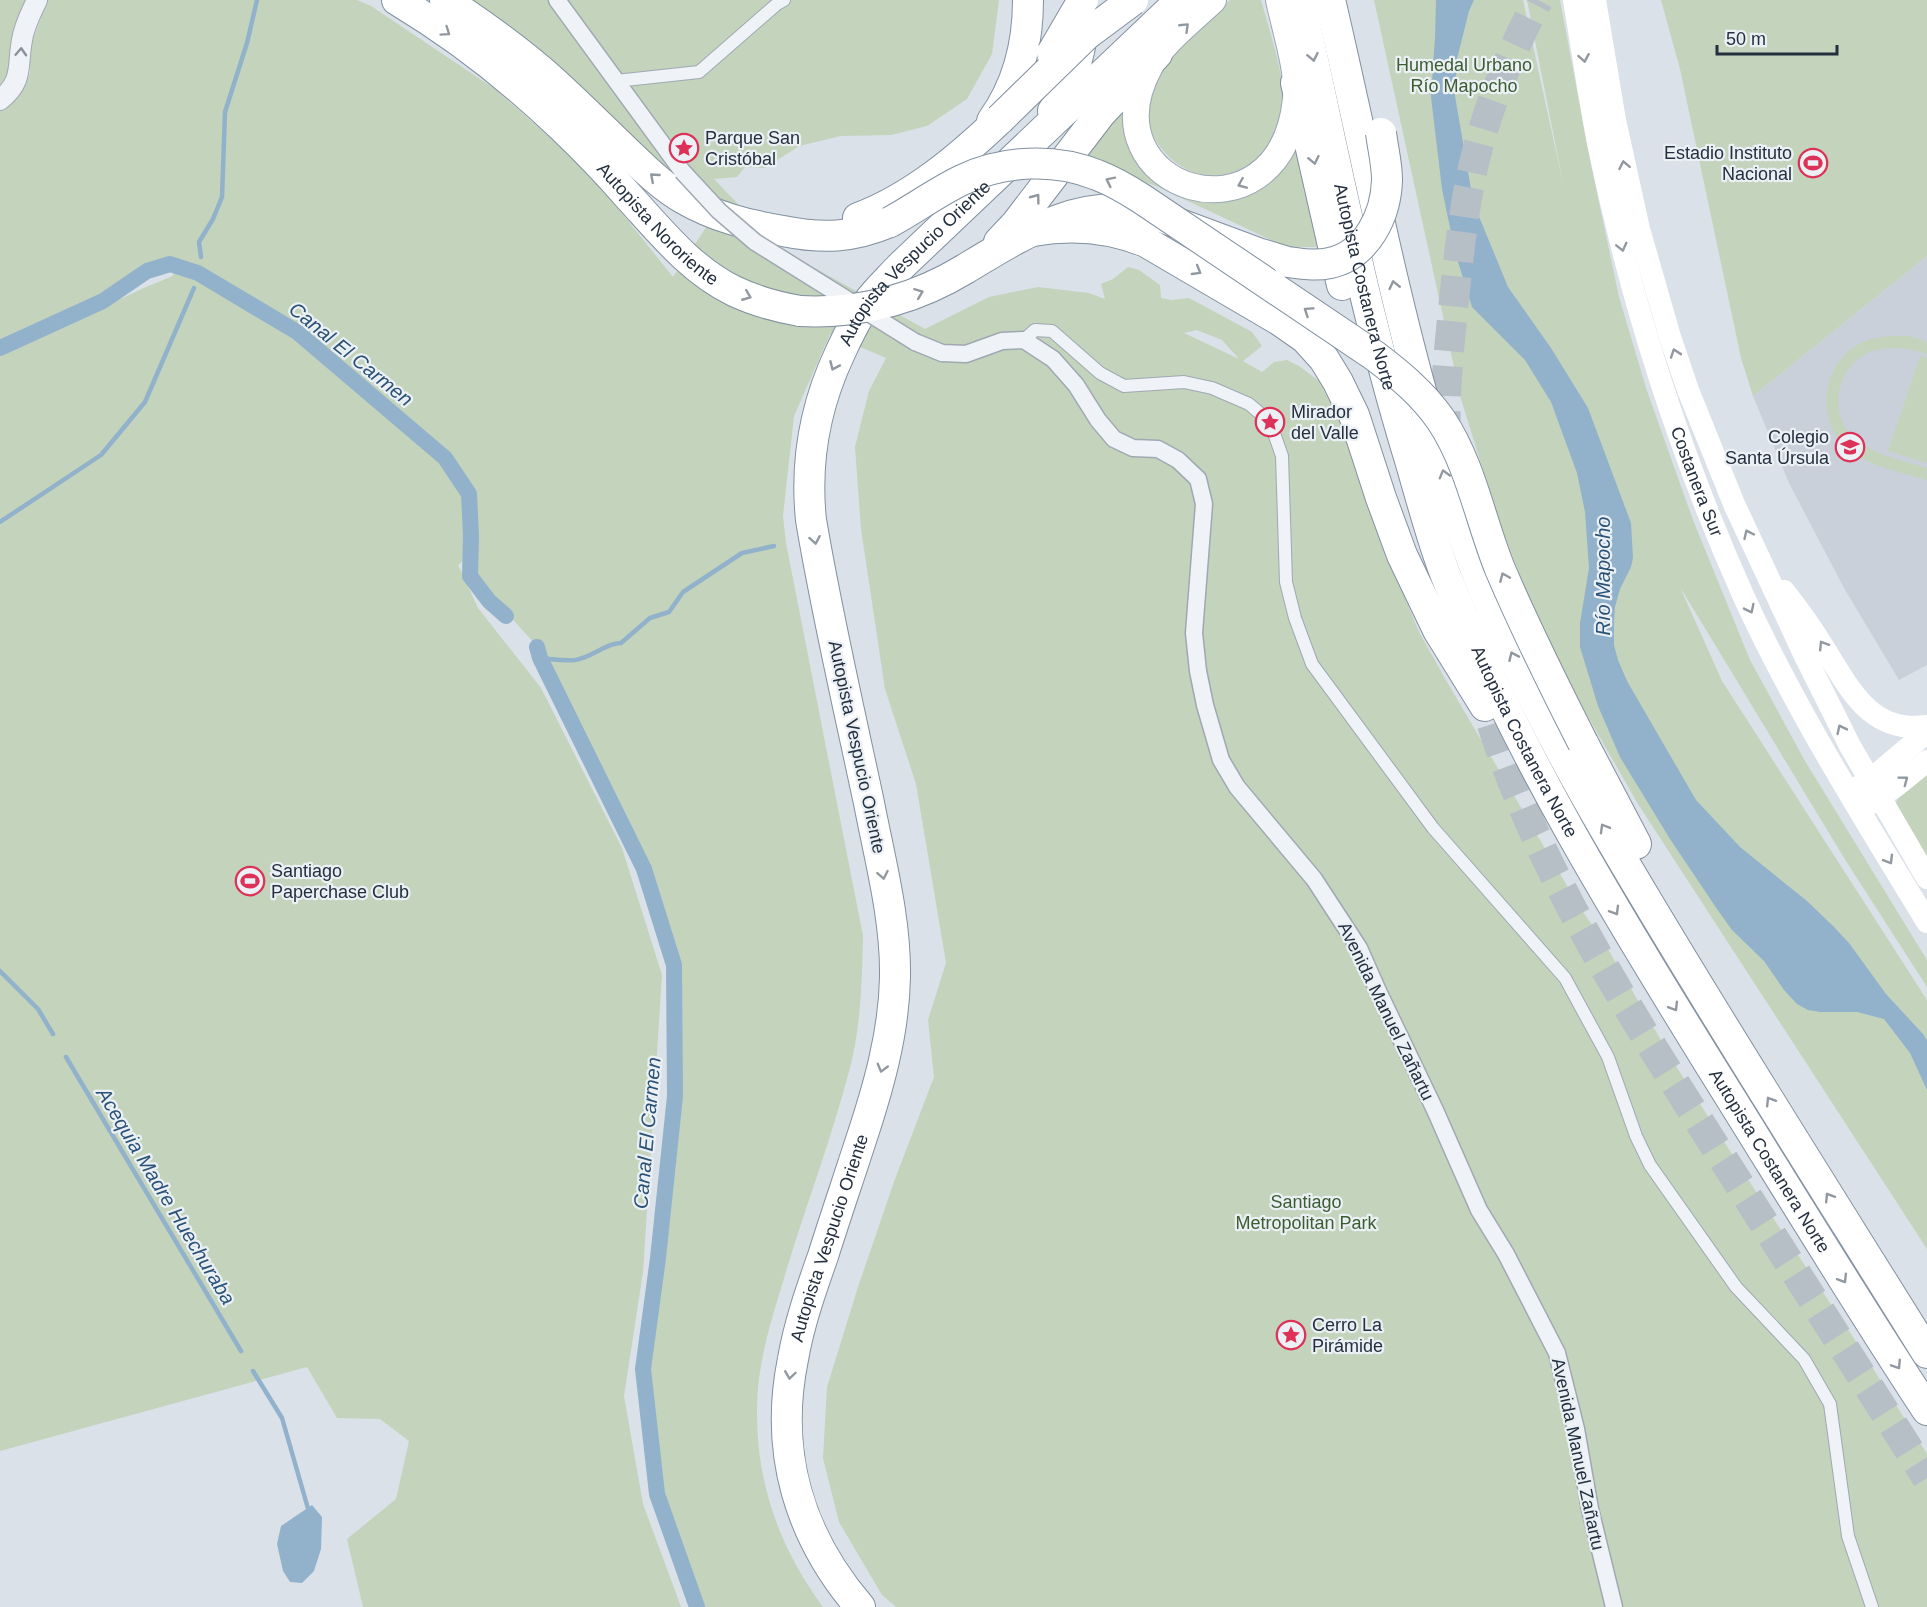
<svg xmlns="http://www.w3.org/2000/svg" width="1927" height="1607" font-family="Arial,sans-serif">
  <rect width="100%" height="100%" fill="#dbe1e8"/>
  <path fill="#c9d0da" d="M1927 256V665L1899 680 1844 588 1789 483 1753 396Z"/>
  <path fill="#c3d3bc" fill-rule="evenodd" d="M0 0H27L11 80 0 85Z
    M48 0H357L371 6 495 89 589 172 673 277 713 217 560 67 463 0H999L992 54 967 99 927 126 891 135 841 136 799 146 765 168 745 167 737 177 714 179 782 250 925 329 989 297 1038 287 1089 293 1105 299 1101 284 1113 279 1128 267 1139 270 1160 285 1161 298 1172 300 1189 298 1252 332 1262 346 1243 361 1262 372 1274 362 1287 360 1299 366 1319 381 1345 431V437L1353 449 1380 537 1419 632 1447 682 1579 906 1605 944 1676 1066 1765 1206 1853 1337 1927 1454V1607H896L882 1595 839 1522 823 1458 827 1387 858 1287 895 1179 934 1077 928 1020 946 963 916 784 885 689 861 529 855 447 869 391 886 358 830 334 794 416 783 516 786 543 863 936C862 982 861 1030 848 1075 830 1143 805 1208 785 1275 772 1318 757 1363 757 1408 756 1483 779 1547 823 1607H702L662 1493 649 1370 663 1259 680 1096 679 965 649 867 545 655 475 578 476 550 458 565 478 608 541 688 622 848 662 975 643 1272 624 1396 643 1504 681 1607H363L347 1539 396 1499 409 1441 380 1419 337 1418 307 1367 0 1451V355L146 287 173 276 174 260 170 258 145 267 100 296 0 342V108L10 103 30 74V47ZM1197 330 1222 340 1239 359 1184 333Z
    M1230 0H1261C1268 24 1288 88 1284 111 1281 127 1273 138 1263 151 1259 155 1256 161 1251 164 1196 205 1123 136 1154 78 1157 71 1163 65 1168 60 1187 37 1208 19 1230 0Z
    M1374 0H1523L1564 188 1527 0H1560L1590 160 1619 297 1647 391 1693 520 1750 660 1805 761 1927 960V987L1846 861 1680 587 1722 681 1927 1000V1249L1638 804 1587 715 1553 650 1521 579 1497 515 1461 399Z
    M1661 0H1927V256L1753 396 1741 358 1680 69Z
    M1130 90 1133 142 1227 198C1264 191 1276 177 1295 146L1319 247H1295L1275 242 1156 186 1075 157Z
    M1891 336H1909L1927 342V354C1909 348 1891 345 1873 351 1837 363 1826 413 1854 438 1873 455 1903 460 1927 468V480C1900 472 1867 466 1846 447 1815 419 1822 364 1859 344 1869 339 1880 337 1891 336Z
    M1920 356 1927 358V463L1888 451Z
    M1927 774V866L1896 803 1897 800Z"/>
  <path fill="#92b2cc" d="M1436 0H1474L1469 11 1457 59 1455 96 1472 195 1478 214 1508 287 1551 348 1588 408 1631 523 1633 558 1631 567 1620 589 1615 607 1614 624V645L1618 660 1627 681 1696 800 1740 847 1807 901 1834 927 1849 943 1886 994 1923 1034 1927 1040V1090L1910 1053 1884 1019 1857 1012H1820L1808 1010 1797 1004 1784 990 1764 961 1732 930 1717 909 1670 839 1620 757 1598 706 1580 647V623L1589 568 1585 512 1577 473 1551 402 1525 360 1472 307 1455 252 1442 189 1431 97 1435 37Z
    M312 1505 322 1517 321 1549 314 1571 302 1583 290 1582 283 1571 277 1544 281 1526Z"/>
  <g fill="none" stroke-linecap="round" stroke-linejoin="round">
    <path stroke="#92b2cc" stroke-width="4.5" d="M201 257 199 242 213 219 222 197 225 112 247 43 257 0
      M0 522 101 455 145 402 194 288
      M540 658C552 659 564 661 575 660 592 658 605 643 621 643L650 618 669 612 683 592 742 553 774 546
      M0 971 38 1009 53 1034
      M66 1057 241 1351
      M253 1371 282 1418 309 1512"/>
    <path stroke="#92b2cc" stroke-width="16" d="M0 348 103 301 147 271 170 264 198 273 297 332 445 458 469 494 471 536 470 576 489 601 506 616
      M537 647 540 658 644 869 674 965 675 1096 658 1258 643 1369 657 1494 697 1607"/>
    <path stroke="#b6bec6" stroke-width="30" stroke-dasharray="30 15" stroke-linecap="butt" d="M1446 441C1444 394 1449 347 1454 300 1458 262 1462 224 1469 187 1481 122 1507 59 1538 0
      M1479 681C1524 848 1619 995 1711 1140 1783 1253 1855 1365 1927 1478"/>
    <g stroke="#a0a8b2" stroke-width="14">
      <path id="pedestrian" d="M616 81 699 72 777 4 784 0
        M1024 340 1035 330 1052 331 1100 373 1124 386 1184 382 1212 388 1249 404 1270 422 1282 456 1286 582 1295 618 1312 664 1433 828 1565 978 1608 1057 1636 1136 1650 1165 1736 1287 1804 1359 1830 1404 1848 1536 1872 1607"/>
    </g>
    <g stroke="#a0a8b2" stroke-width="19">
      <path id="minor" d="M557 0 682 171
        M915 342 942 353 966 354 1002 341 1024 340 1053 359 1076 385 1098 420 1114 439 1133 448 1158 449 1178 460 1198 479 1204 504 1194 633 1198 671 1205 705 1221 760 1237 787 1314 879 1359 948 1378 991 1435 1110 1479 1210 1506 1254 1557 1353 1576 1429 1590 1509 1614 1607"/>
    </g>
    <g stroke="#a0a8b2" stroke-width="22">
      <path id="tertiary" d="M0 100C24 81 17 66 22 40 24 26 31 13 37 0"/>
    </g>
    <g stroke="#9aa6b5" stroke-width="28">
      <path id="primary" d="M1213 0C1193 19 1162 43 1150 66 1082 190 1280 252 1296 99 1299 71 1285 29 1279 0"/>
    </g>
    <g stroke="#8190a0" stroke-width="32">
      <g id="motorway">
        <path id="s2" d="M397 0C457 36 512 79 563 128 586 150 608 173 629 197 661 232 691 270 734 291 755 301 777 307 800 311"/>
        <path d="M445 0C483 25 521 52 555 83 578 104 601 127 624 149 643 167 661 186 684 199 715 217 748 225 783 231 823 239 852 238 890 222"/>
        <path id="s3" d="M1300 0C1334 153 1363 307 1409 457 1421 497 1431 538 1446 576 1516 750 1612 907 1710 1065 1782 1180 1852 1296 1927 1410"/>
        <path d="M1330 0C1362 136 1388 274 1426 409 1439 460 1453 511 1472 560 1523 693 1596 817 1670 939 1754 1078 1841 1215 1927 1353"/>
        <path d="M1296 83 1342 285"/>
        <path d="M1053 111C1071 88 1080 55 1083 27"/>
        <path d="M992 121C1018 85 1028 44 1028 0"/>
        <path d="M858 218C912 198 959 158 1000 119"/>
        <path d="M1033 231C1072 224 1109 227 1146 242L1279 320 1305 338 1324 359 1338 382 1354 415 1381 498 1402 555 1438 630 1485 706"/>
        <path d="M999 242 1016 224 1101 113 1157 54"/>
        <path d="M965 269C1023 234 1083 195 1153 214L1258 253 1288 262"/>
        <path d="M1583 743 1636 844"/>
        <path id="s4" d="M860 1607C799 1536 774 1452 793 1359 799 1324 811 1290 823 1256 835 1218 848 1180 860 1143 878 1089 894 1034 895 977 896 919 880 860 869 803 849 709 827 615 811 520 805 462 815 406 840 353 848 336 855 320 866 305 876 291 889 279 900 267L1181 0"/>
      </g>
    </g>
    <use href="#pedestrian" stroke="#eff2f6" stroke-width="12"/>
    <use href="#minor" stroke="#eff2f6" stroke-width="16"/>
    <use href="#tertiary" stroke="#eff2f6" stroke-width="20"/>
    <g stroke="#fff" stroke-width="22">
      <path id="s1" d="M1574 0C1582 48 1589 96 1598 143 1630 299 1678 450 1743 595 1795 709 1862 815 1927 922"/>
      <path d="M1595 0 1615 120 1639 229 1670 337 1688 390 1734 504 1804 654 1850 746 1927 878"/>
      <path d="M1784 591C1799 610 1812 628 1824 648 1850 688 1869 734 1927 726"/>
      <path d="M1858 787 1870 780 1927 732"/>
      <path d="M1868 805 1896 786 1927 761"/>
    </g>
    <use href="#primary" stroke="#fff" stroke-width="26"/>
    <use href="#motorway" stroke="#fff" stroke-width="30"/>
    <g stroke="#a0a8b2" stroke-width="19" stroke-linecap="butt">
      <path id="minor-bridge" d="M682 171 719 211 755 242 915 342"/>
    </g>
    <g stroke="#8190a0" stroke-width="32" stroke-linecap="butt">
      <path id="motorway-bridge" d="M1052 53 1083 0
        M1000 119 1086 35 1133 0
        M890 222C914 209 937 192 962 180 1003 160 1055 158 1097 175 1113 181 1128 190 1142 199L1375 356C1400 375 1423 394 1441 420 1471 465 1480 520 1500 569 1525 628 1554 686 1583 743
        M1288 262C1302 264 1316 266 1330 263 1367 255 1386 215 1387 180 1387 164 1383 149 1381 133
        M800 311C860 314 914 300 965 269"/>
    </g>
    <use href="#minor-bridge" stroke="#eff2f6" stroke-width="16"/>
    <use href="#motorway-bridge" stroke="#fff" stroke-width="30"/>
  </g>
  <defs><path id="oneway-chevron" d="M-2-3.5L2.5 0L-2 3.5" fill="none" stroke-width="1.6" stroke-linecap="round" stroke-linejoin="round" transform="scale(1.5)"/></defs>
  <g stroke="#92989f">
    <use href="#oneway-chevron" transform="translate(1185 27) rotate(-44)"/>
    <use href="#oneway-chevron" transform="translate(446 32) rotate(35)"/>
    <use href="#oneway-chevron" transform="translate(1313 57) rotate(78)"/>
    <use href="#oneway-chevron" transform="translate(1584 58) rotate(80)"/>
    <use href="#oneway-chevron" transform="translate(1314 160) rotate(78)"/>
    <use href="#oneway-chevron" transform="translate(1624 165) rotate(-101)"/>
    <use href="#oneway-chevron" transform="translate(654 177) rotate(-139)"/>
    <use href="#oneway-chevron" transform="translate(1110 181) rotate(-154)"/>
    <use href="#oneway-chevron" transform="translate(1242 184) rotate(157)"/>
    <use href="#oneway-chevron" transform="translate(1036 198) rotate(-53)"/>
    <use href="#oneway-chevron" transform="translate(1622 247) rotate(76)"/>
    <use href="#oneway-chevron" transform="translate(1197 271) rotate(31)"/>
    <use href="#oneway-chevron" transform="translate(1394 285) rotate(-103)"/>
    <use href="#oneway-chevron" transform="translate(919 293) rotate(-21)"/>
    <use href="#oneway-chevron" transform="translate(747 296) rotate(22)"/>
    <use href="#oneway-chevron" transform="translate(1308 311) rotate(-146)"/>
    <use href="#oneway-chevron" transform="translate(1675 353) rotate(-109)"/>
    <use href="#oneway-chevron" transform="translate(834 366) rotate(114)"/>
    <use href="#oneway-chevron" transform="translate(1444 474) rotate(-106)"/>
    <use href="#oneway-chevron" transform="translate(1748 534) rotate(-115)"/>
    <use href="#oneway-chevron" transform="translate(815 540) rotate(80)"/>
    <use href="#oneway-chevron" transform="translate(1504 577) rotate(-113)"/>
    <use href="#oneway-chevron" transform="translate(1750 609) rotate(64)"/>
    <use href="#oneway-chevron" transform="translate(1823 645) rotate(-122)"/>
    <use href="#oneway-chevron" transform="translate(1513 656) rotate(-114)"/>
    <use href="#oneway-chevron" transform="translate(1841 729) rotate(-116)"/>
    <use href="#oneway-chevron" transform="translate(1904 780) rotate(-37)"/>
    <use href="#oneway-chevron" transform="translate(1604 828) rotate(-120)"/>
    <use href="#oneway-chevron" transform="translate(1889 860) rotate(59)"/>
    <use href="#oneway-chevron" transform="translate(883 875) rotate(79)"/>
    <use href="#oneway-chevron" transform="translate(1615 911) rotate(59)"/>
    <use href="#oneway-chevron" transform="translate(1674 1007) rotate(58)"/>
    <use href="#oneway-chevron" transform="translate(882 1068) rotate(105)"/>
    <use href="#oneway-chevron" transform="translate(1770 1101) rotate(-122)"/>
    <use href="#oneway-chevron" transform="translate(1829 1197) rotate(-122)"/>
    <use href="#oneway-chevron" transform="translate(1843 1279) rotate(58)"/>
    <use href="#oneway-chevron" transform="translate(1897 1365) rotate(57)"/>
    <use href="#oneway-chevron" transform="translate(790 1375) rotate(98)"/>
  </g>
  <use stroke="#8a919a" href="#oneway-chevron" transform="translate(21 52) rotate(-87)"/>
  <defs>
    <g id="sight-ring" transform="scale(1.5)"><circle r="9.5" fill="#ebf0f5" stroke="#dd3157" stroke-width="1.5"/><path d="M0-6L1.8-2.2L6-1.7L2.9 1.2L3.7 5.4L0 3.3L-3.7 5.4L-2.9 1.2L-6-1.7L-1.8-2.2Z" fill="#dd3157"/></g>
    <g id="stadium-ring" transform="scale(1.5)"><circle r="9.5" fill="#ebf0f5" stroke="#dd3157" stroke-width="1.5"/><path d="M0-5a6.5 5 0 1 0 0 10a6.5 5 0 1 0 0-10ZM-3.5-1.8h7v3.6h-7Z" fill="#dd3157"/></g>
    <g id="school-ring" transform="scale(1.5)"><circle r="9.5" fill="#ebf0f5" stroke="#dd3157" stroke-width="1.5"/><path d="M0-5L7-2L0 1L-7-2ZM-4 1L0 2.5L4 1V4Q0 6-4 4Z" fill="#dd3157"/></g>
  </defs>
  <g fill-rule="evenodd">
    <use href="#sight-ring" x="684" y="148"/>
    <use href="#stadium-ring" x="1813" y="163"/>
    <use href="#sight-ring" x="1270" y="422"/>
    <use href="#school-ring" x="1850" y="447"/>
    <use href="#stadium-ring" x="250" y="881"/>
    <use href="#sight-ring" x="1291" y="1335"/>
  </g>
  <g text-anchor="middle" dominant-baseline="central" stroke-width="4.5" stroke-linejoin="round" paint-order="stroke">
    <g font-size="18" fill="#3b5d30" stroke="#ebf0f5">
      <text x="1464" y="65">Humedal Urbano<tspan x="1464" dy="21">Río Mapocho</tspan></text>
      <text x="1306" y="1202">Santiago<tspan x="1306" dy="21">Metropolitan Park</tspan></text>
    </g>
    <g font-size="18" fill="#24303f" stroke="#ebf0f5" text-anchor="start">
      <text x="705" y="138">Parque San<tspan x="705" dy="21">Cristóbal</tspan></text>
      <text x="1792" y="153" text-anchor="end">Estadio Instituto<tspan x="1792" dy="21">Nacional</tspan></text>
      <text x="1291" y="412">Mirador<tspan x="1291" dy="21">del Valle</tspan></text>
      <text x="1829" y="437" text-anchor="end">Colegio<tspan x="1829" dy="21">Santa Úrsula</tspan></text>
      <text x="271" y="871">Santiago<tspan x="271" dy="21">Paperchase Club</tspan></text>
      <text x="1312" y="1325">Cerro La<tspan x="1312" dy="21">Pirámide</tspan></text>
    </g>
    <g font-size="18" fill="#24303f" stroke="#ebf0f5">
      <text stroke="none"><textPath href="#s2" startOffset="345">Autopista Nororiente</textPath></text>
      <text stroke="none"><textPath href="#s4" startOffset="1418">Autopista Vespucio Oriente</textPath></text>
      <text stroke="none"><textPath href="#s3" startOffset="294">Autopista Costanera Norte</textPath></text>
      <text stroke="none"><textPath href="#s1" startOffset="498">Costanera Sur</textPath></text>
      <text stroke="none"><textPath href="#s3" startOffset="778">Autopista Costanera Norte</textPath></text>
      <text transform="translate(857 747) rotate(78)">Autopista Vespucio Oriente</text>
      <text transform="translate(1386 1011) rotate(64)">Avenida Manuel Zañartu</text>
      <text stroke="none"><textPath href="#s3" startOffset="1264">Autopista Costanera Norte</textPath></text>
      <text stroke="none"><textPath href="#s4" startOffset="393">Autopista Vespucio Oriente</textPath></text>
      <text transform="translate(1578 1454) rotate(78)">Avenida Manuel Zañartu</text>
    </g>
    <g font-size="20" font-style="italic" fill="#2a5277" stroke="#ebf0f5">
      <text transform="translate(351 354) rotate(39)">Canal El Carmen</text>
      <text transform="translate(1603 576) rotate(-90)">Río Mapocho</text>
      <text transform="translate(647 1133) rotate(-85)">Canal El Carmen</text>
      <text transform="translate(166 1196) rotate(59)">Acequia Madre Huechuraba</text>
    </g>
  </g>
  <path d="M1717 45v9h120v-9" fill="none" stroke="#24303f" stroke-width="3"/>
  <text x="1726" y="45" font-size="18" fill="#24303f" stroke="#ebf0f5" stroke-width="4.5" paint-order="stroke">50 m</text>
</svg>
